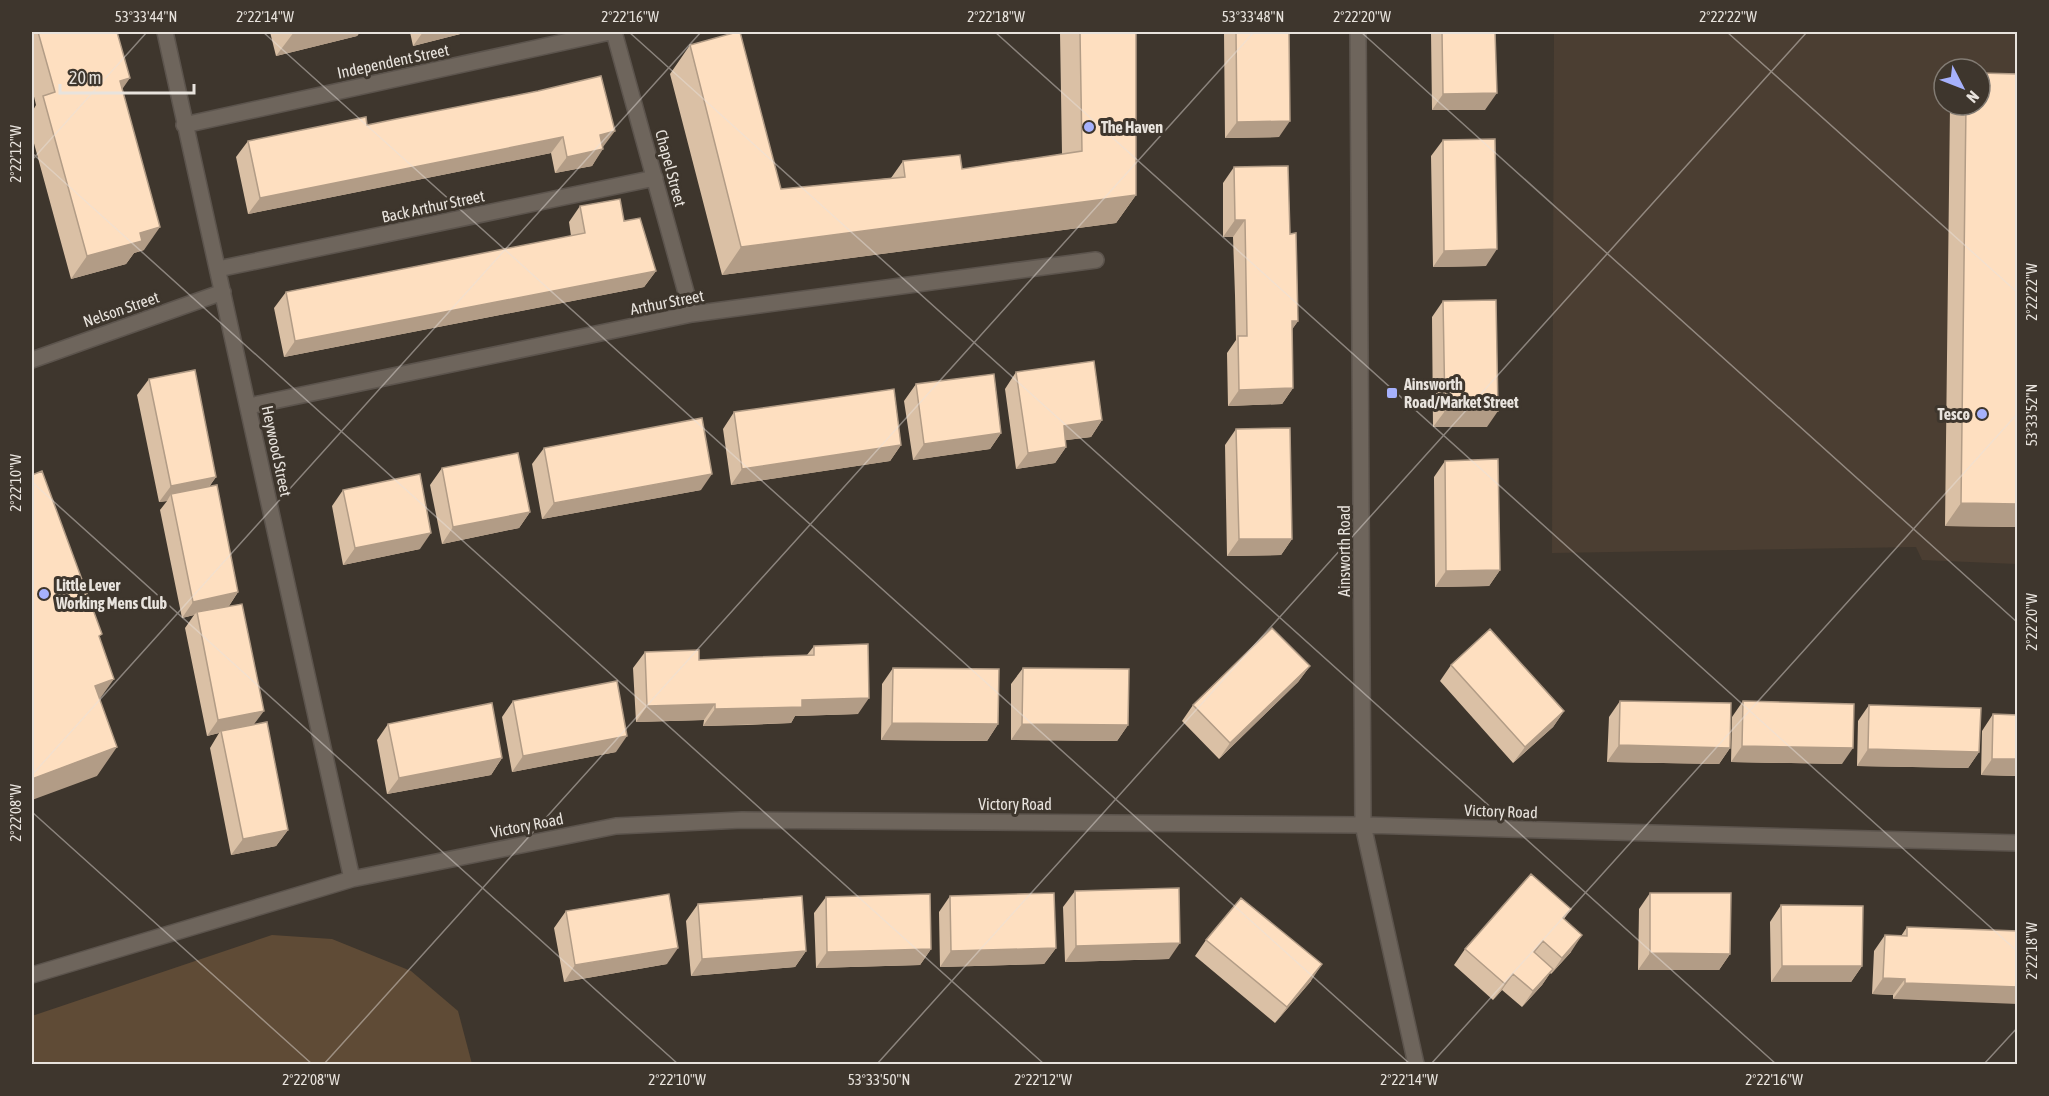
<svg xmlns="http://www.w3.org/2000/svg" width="2049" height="1096" font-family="'Asap Condensed',sans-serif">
  <rect width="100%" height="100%" fill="#3e362d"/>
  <path fill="#4b3e32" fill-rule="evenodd" d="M1554 32H2017V564L1922 560 1916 547 1552 553ZM1944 69H1980V105H1944Z"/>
  <path fill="#5f4b36" d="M272 935 332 939 411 971 458 1011 472 1064H32V1016Z"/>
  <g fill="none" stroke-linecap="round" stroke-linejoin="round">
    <g stroke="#5c544d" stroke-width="18">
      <path id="minor" d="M165 32 352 879
        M614 32 692 314
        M1358 32 1363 825 1416 1064
        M184 125 610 32
        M218 269 655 178
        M32 360 223 292
        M249 406 692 314 1096 260
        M32 975 352 879 616 826 742 820 1363 825 2018 843"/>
    </g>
    <use href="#minor" stroke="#6e655c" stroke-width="15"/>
  </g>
  <path fill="#dac0a5" d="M32 32H117L122 88 144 250 134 253 126 264 71 279 32 136V112L36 105 32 88Z
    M270 32H360L357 36 276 56Z
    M410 32H468L413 46Z
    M1060 32H1136V195L1116 223 722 275 670 74 690 45 781 189 891 178 903 161 962 169 1062 154Z
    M1224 32H1289L1279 137 1225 138Z
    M1431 32H1495L1485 110H1432Z
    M538 91 603 147 592 166 555 173 551 153 248 214 236 157 248 141 367 125Z
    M1950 105H1980L2018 527 1945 526Z
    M1443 140 1486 266 1433 267 1431 156Z
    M1234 167 1290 234 1298 321 1292 329 1293 388 1282 404 1228 406 1227 353 1236 340 1235 295 1233 237H1223V183Z
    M580 206 624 221 656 271 644 287 284 357 274 308 286 292 571 236 569 222Z
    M1443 301 1487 427H1433L1432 317Z
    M1016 372 1102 420 1091 437 1066 440V447L1055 463 1016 469 1005 389Z
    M149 379 216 477 209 487 238 592 229 606 253 725 288 830 276 846 231 855 210 748 219 733 207 736 185 628 194 615 182 618 160 510 167 501 159 502 137 395Z
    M916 384 1001 433 990 449 913 460 904 401Z
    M734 412 901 445 890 461 731 485 723 429Z
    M1236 429 1292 539 1281 555 1227 556 1225 445Z
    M544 448 701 490 542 519 532 464Z
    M1445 461 1500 570 1489 586 1435 587 1434 477Z
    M442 468 530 512 519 528 442 544 430 485Z
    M343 490 420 549 343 565 332 506Z
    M814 646 858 714 795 716 791 723 747 725 703 726 704 720 636 722 633 668 645 652 699 660 807 655Z
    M1451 665 1564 711 1553 727 1513 763 1440 681Z
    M1310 666 1298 682 1219 759 1182 721 1193 705Z
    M893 668 998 724 987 741 881 740 882 684Z
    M1023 668 1128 725 1117 741 1011 740V684Z
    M513 701 616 752 512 772 502 717Z
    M1620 701 1730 748 1719 764 1607 762 1609 717Z
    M1743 701 1842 764 1731 762 1732 717Z
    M1869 705 1979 752 1968 768 1857 766 1858 721Z
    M1993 714 2018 715V776L1981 775 1982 731Z
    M388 724 502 758 491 775 387 794 377 740Z
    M1075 891 1169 959 1065 962 1063 907Z
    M1650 893 1730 954 1719 970H1638L1639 909Z
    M950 896 1056 948 1044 964 940 967 939 912Z
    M826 897 931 949 920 965 816 968 814 913Z
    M698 904 806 951 795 967 691 976 686 921Z
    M1781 905 1862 966 1851 982H1771L1770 922Z
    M1571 909 1564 919 1571 952 1551 974 1550 973 1542 985 1522 1007 1502 990 1493 1000 1454 965 1465 949Z
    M566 911 667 964 564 982 554 928Z
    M1907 927 2018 931 1893 999V995L1872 994 1874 951 1885 935 1901 936Z
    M1206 940 1311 981 1275 1023 1195 956Z"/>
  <path fill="#b29c86" d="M294 32H360L357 36 276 56Z
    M423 32H468L413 46Z
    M130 78 114 101 120 81Z
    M1497 93 1485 110H1432L1443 94Z
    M1290 121 1279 137 1225 138 1237 122Z
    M615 131 603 147 588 151 600 135Z
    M563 137 551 153 248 214 260 198Z
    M603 149 592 166 555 173 567 157Z
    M1136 195 1116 223 722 275 741 247Z
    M1235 220H1245L1233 237H1223Z
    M160 227 144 250 134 253 126 264 71 279 87 256 140 233Z
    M1497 249 1486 266 1433 267 1444 251Z
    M656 271 644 287 284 357 295 341Z
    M1292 321H1298L1287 337Z
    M1293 388 1282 404 1228 406 1239 390Z
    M1445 411H1498L1487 427H1433Z
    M1102 420 1091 437 1052 442 1064 426Z
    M1001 433 990 449 913 460 924 444Z
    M901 445 890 461 731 485 742 469Z
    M1066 447 1055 463 1016 469 1028 453Z
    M712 474 701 490 542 519 554 503Z
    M216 477 204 493 171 494 167 501 159 502 171 486Z
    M1961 503 2018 504V527L1945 526Z
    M530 512 519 528 442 544 453 527Z
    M431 533 420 549 343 565 355 548Z
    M1239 539H1292L1281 555 1227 556Z
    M1500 570 1489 586 1435 587 1446 571Z
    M238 592 227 609 197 612 194 615 182 618 193 602Z
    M1310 666 1298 682 1219 759 1230 743Z
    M114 679 94 707 95 686Z
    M869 698 858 714 795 716 791 723 703 726 715 709 802 700Z
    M715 704 704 720 636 722 647 706Z
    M264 711 252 727 221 731 219 733 207 736 218 720Z
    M1564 711 1553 727 1513 763 1525 747Z
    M892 723 998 724 987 741 881 740Z
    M1022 724 1128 725 1117 741 1011 740Z
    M627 736 616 752 512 772 523 756Z
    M1619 745 1730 748 1719 764 1607 762Z
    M1742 746 1853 748 1842 764 1731 762Z
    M117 747 97 776 32 800V779Z
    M1868 749 1979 752 1968 768 1857 766Z
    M502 758 491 775 387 794 399 778Z
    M1992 759H2018V776L1981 775Z
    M288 830 276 846 231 855 243 839Z
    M1582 935 1571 952 1551 974 1562 958Z
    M1180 943 1169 959 1065 962 1076 946Z
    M678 948 667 964 564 982 575 965Z
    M1056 948 1044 964 940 967 951 951Z
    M931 949 920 965 816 968 827 952Z
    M806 951 795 967 691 976 702 959Z
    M1650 953 1730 954 1719 970H1638Z
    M1322 964 1311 981 1275 1023 1287 1007Z
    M1782 966H1862L1851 982H1771Z
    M1553 969 1542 985 1522 1007 1533 991Z
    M1513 974 1502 990 1493 1000 1505 984Z
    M1883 978 1905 979 1893 995 1872 994Z
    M1905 983 2018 987V1004L1893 999Z"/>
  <path fill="#fedfc0" stroke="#b29c86" stroke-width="1.5" d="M38 32H117L130 78 120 81 160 227 140 233 142 241 87 256 43 96 55 92Z
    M737 32H740L781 189 905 177 903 161 960 155 962 169 1082 151 1080 32H1136V195L741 247 690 45Z
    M1236 32H1289L1290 121 1237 122Z
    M1442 32H1495L1497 93 1443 94Z
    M1980 73 2018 74V504L1961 503 1966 105H1980Z
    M601 76 615 131 600 135 603 149 567 157 563 137 260 198 248 141 366 117 367 125 396 119 538 91Z
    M1495 139 1497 249 1444 251 1443 140Z
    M1288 166 1290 234 1296 233 1298 321H1292L1293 388 1239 390 1238 336H1247L1246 279 1245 220H1235L1234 167Z
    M620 199 624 221 640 218 656 271 295 341 286 292 585 233 580 206Z
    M1496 300 1498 411H1445L1443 301Z
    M1094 361 1102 420 1064 426 1066 447 1028 453 1016 372Z
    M195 370 216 477 171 486 149 379Z
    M994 374 1001 433 924 444 916 384Z
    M894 389 901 445 742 469 734 412Z
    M702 418 712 474 554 503 544 448Z
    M1290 428 1292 539H1239L1236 429Z
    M518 453 530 512 453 527 442 468Z
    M1498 459 1500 570 1446 571 1445 461Z
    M42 471 102 634 99 636 114 679 95 686 117 747 32 779V475Z
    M420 474 431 533 355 548 343 490Z
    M217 485 238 592 193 602 171 494Z
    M242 604 264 711 218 720 197 612Z
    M1272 628 1310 666 1230 743 1193 705Z
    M1490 629 1564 711 1525 747 1451 665Z
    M868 644 869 698 802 700V707L759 708 715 709V704L647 706 645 652 699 650V660L757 657 814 655V646Z
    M893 668 999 669 998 724 892 723Z
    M1023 668 1129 669 1128 725 1022 724Z
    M617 681 627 736 523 756 513 701Z
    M1620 701 1731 703 1730 748 1619 745Z
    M1743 701 1854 704 1853 748 1742 746Z
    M492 703 502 758 399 778 388 724Z
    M1869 705 1981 708 1979 752 1868 749Z
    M1993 714 2018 715V759H1992Z
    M267 722 288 830 243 839 221 731Z
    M1531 874 1571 909 1563 918 1582 935 1562 958 1543 941 1534 952 1553 969 1533 991 1513 974 1505 984 1465 949Z
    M1179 888 1180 943 1076 946 1075 891Z
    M1054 893 1056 948 951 951 950 896Z
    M1650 893H1731L1730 954 1650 953Z
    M669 894 678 948 575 965 566 911Z
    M930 894 931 949 827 952 826 897Z
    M802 896 806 951 702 959 698 904Z
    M1241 898 1322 964 1287 1007 1206 940Z
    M1781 905 1863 906 1862 966H1782Z
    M1907 927 2018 931V987L1905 983V979L1883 978 1885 935 1907 936Z"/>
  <path fill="none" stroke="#e8e3dd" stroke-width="1.5" stroke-opacity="0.45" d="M263 32 1410 1064M629 32 1776 1064M995 32 2018 952M1361 32 2018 623M1727 32 2018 293M32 153 1044 1064M32 160 147 32M32 482 678 1064M32 775 701 32M32 812 312 1064M324 1064 1254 32M877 1064 1807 32M1431 1064 2018 413M1984 1064 2018 1027"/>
  <g fill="#a6b1fc" stroke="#3e362d" stroke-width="2">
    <circle cx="1089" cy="127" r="6"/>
    <rect x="1386" y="387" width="12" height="12" rx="3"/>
    <circle cx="1982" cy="414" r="6"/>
    <circle cx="44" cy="594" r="6"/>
  </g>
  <g text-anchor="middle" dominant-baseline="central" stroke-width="6" stroke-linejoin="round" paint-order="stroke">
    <g font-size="16" fill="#e8e3dd" stroke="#3e362d">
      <text transform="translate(393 61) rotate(-12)">Independent Street</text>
      <text transform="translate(671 168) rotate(75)">Chapel Street</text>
      <text transform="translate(433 206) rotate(-12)">Back Arthur Street</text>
      <text transform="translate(667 302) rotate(-11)">Arthur Street</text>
      <text transform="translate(121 309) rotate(-19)">Nelson Street</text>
      <text transform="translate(277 451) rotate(78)">Heywood Street</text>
      <text transform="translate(1344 551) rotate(-90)">Ainsworth Road</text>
      <text x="1015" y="804">Victory Road</text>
      <text transform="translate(1501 811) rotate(2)">Victory Road</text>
      <text transform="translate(527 825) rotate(-11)">Victory Road</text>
    </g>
    <g font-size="16" font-weight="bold" fill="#e8e3dd" stroke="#3e362d" text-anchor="start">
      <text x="1101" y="127">The Haven</text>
      <text x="1404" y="384">Ainsworth<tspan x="1404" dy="18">Road/Market Street</tspan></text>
      <text x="1970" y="414" text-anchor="end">Tesco</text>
      <text x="56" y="585">Little Lever<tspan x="56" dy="18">Working Mens Club</tspan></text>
    </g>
  </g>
  <rect width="2049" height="1096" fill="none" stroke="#3e362d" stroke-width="66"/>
  <g transform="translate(1962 87) rotate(132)"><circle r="28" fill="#3e362d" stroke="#827b73" stroke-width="1.5"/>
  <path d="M0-4.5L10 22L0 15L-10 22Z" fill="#a6b1fc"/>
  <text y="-9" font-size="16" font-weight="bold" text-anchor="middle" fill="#e8e3dd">N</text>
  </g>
  <path d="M60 84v9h134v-9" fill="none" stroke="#e8e3dd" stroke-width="3"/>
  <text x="69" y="84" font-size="18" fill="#e8e3dd" stroke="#3e362d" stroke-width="4.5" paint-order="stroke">20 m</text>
  <rect x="33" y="33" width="1983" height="1030" fill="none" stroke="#e8e3dd" stroke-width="2"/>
  <g font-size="15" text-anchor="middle" fill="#e8e3dd">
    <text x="146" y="22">53°33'44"N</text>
    <text x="265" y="22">2°22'14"W</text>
    <text x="630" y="22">2°22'16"W</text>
    <text x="996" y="22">2°22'18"W</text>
    <text x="1253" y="22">53°33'48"N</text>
    <text x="1362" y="22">2°22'20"W</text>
    <text x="1728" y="22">2°22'22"W</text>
    <text transform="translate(16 154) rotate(-90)" y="5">2°22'12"W</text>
    <text transform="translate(2032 292) rotate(-90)" y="5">2°22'22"W</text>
    <text transform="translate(2032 415) rotate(-90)" y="5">53°33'52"N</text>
    <text transform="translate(16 483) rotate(-90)" y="5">2°22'10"W</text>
    <text transform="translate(2032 622) rotate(-90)" y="5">2°22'20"W</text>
    <text transform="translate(16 813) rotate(-90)" y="5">2°22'08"W</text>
    <text transform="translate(2032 951) rotate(-90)" y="5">2°22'18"W</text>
    <text x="311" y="1085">2°22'08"W</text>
    <text x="677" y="1085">2°22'10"W</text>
    <text x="879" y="1085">53°33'50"N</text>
    <text x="1043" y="1085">2°22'12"W</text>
    <text x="1409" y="1085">2°22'14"W</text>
    <text x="1774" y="1085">2°22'16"W</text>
  </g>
</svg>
